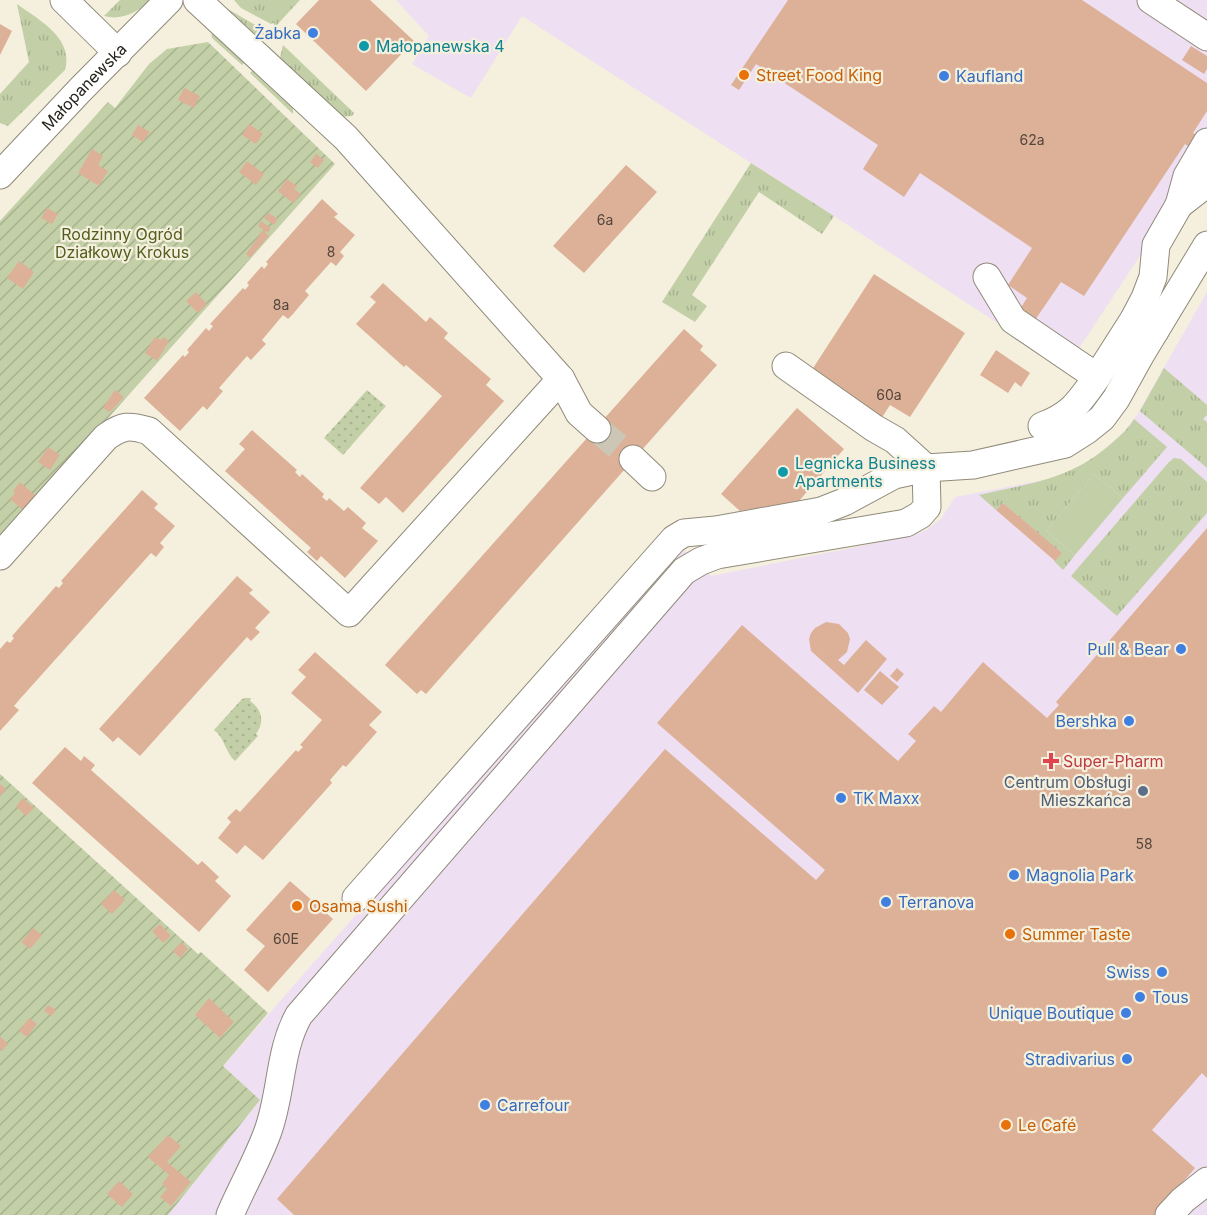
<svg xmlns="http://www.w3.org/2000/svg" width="1207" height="1215" font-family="Inter,sans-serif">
  <defs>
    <pattern id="grass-tufts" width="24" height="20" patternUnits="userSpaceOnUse" patternTransform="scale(1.5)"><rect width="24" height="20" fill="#c3d0a7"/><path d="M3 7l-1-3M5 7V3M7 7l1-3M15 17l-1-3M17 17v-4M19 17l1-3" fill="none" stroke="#a7b28f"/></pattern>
    <pattern id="park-dots" width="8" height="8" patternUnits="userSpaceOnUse" patternTransform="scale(1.5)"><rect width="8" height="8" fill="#c3d0a7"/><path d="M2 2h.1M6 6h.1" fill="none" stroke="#a7b28f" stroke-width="1.8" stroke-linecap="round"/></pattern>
    <pattern id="garden-furrows" width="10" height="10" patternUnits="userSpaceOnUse" patternTransform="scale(1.5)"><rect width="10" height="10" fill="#c3d0a7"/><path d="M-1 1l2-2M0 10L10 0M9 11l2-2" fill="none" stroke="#a7b28f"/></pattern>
  </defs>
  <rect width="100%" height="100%" fill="#f5efdd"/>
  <path fill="#eedff2" d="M396 0H1207V154L1066 368 834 216 522 16 471 98 412 64 429 36Z
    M1207 292V1215H168L260 1100 223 1066 680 546 711 576 906 537 925 531 941 519 955 497 1054 478 1076 469 1091 460 1109 445 1123 433 1137 415Z"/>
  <path fill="url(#grass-tufts)" d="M120 0H150C139 12 121 21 104 16Z
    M234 0H300L275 27 274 23 271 24 241 8Z
    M17 4C39 20 74 38 65 70L8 126 0 123V94L29 62Z
    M228 9 269 33 255 36 226 10Z
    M211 31 245 62 242 65 212 38Z
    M283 45 354 113 352 116 340 117 280 58Z
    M253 70 293 102V114L250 73Z
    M751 163 834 216 822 234 759 192 692 295 707 306 695 322 662 302Z
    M1164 368 1207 405V415L1203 419 1207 422V468L1140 411Z
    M1134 419 1167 447 1123 498 1094 474 1046 531 1075 555 1063 570 1054 561 1061 553 1003 503 996 510 979 495C1031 483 1070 480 1112 443 1121 435 1129 428 1134 419Z
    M1174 458 1181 459 1207 482V513L1117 616 1071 576 1169 462Z"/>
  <path fill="url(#park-dots)" d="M367 390 386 406 343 455 324 438Z
    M246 698H251L250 701C262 709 265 722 256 734L258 736 235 761C225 752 225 738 214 730L242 699Z"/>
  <path fill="url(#garden-furrows)" d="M208 42 335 164 0 539V221L108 102 115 108 149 64 167 49Z
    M0 774 198 954 201 952 268 1013 223 1066 260 1100 168 1215H0Z"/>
  <path fill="#c3d0a7" d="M1094 474 1123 498 1075 555 1046 531Z"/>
  <path fill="#ddb198" d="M319 0H370L414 41 366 91 296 24Z
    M788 0H1082L1207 83V111L1193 133 1197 135 1189 147 1185 144 1084 296 1061 282 1033 323 1018 312 1027 298 1008 285 1032 248 920 173 904 197 863 169 878 145 756 64 739 90 731 85Z
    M0 24 12 31 0 55Z
    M1191 46 1207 56V69L1204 74 1182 60Z
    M184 88 200 96 194 108 178 100Z
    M249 124 263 134 256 144 242 135Z
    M138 125 150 132 143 142 132 135Z
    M92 149 103 156 98 165 108 171 99 186 78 173Z
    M316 154 324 160 318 168 310 162Z
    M247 161 264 174 256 185 239 172Z
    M626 165 657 192 584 273 553 246Z
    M287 179 297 186 294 189 301 194 293 203 278 191Z
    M322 199 338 214 334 217 355 235 340 252 344 256 336 266 331 262 305 291 309 295 293 314 288 319 283 315 262 340 266 344 263 347 251 360 247 356 219 388 223 391 211 405 207 410 203 406 180 431 144 398 183 355 185 357 189 352 187 350 206 328 209 331 213 326 210 324 243 288 245 290 249 285 247 283 262 266 264 269 268 264 266 262Z
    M47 208 58 214 52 224 41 218Z
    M268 213 278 219 274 225 264 218Z
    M261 221 271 228 268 233 258 226Z
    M263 230 269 236 250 258 246 254Z
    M19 261 34 272 23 289 7 278Z
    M874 274 965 333 910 417 890 405 879 422 808 376Z
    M383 283 426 322 430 317 448 333 444 338 491 379 486 385 504 401 403 513 386 497 379 504 360 488 442 396 406 365 404 367 356 324 376 302 370 297Z
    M196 292 207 304 198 313 186 301Z
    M684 329 703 346 700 350 717 365 426 694 421 690 417 694 385 665Z
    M155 337 161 340 163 337 169 341 157 361 145 353Z
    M996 350 1030 373 1021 387 1015 382 1008 393 980 375Z
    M115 390 124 397 110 412 103 408Z
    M797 408 844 449 799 501 740 511 721 494Z
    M252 430 297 470 295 472 300 477 302 474 324 494 322 497 327 501 329 498 344 511 348 507 366 523 362 528 378 541 345 578 321 556 317 561 307 552 311 548 225 471 245 449 239 444Z
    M48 447 60 455 50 470 38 462Z
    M20 482 35 495 23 510 10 499 15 493 13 491Z
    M142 490 158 504 154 508 175 526 160 543 164 547 156 557 151 553 19 700 14 706 19 710 0 731V649L7 641 10 643 14 638 12 636 56 586 59 588 63 583 61 581Z
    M1003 503 1062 553 1055 561 996 510Z
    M1207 528V1078L1202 1073 1152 1130 1195 1168 1155 1215H294L277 1199 665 749 816 880 825 870 657 723 742 625 898 761 916 741 908 734 934 706 941 712 983 662 1047 718 1059 705 1056 702Z
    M237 576 253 590 249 593 270 612 255 628 260 632 251 641 247 637 140 756 118 737 113 742 99 729Z
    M826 622 839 624 848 633 850 639 847 652 838 660 844 665 866 640 887 659 858 693 811 651 809 639 811 633 815 628Z
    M315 652 382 712 369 725 377 732 346 767 343 765 330 780 332 783 263 860 245 845 237 854 218 838 231 822 227 818 236 809 240 812 296 750 298 752 303 747 300 745 322 720 291 693 306 677 298 670Z
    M897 668 904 674 897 682 890 676Z
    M880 671 899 687 882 705 864 690Z
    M65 747 81 761 84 756 95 765 91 770 198 865 202 861 219 877 215 881 231 896 199 932 32 783Z
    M0 784 6 789 0 796Z
    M23 798 34 808 26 816 16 806Z
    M290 881 333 919 268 992 244 970 265 946 246 930Z
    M114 890 125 900 112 914 101 904Z
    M160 924 171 936 163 943 152 931Z
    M33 928 42 935 30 949 21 942Z
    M181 942 188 949 180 958 173 951Z
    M209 998 234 1022 220 1038 195 1015Z
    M48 1005 56 1010 51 1016 44 1011Z
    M29 1018 37 1024 27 1037 19 1031Z
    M0 1036 8 1044 2 1051 0 1049Z
    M168 1135 181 1146 167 1162 191 1182 171 1206 160 1197 167 1189 162 1184 169 1175 148 1157Z
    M119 1181 133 1194 122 1207 107 1194Z"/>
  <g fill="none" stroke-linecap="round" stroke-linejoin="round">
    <path stroke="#ccc6b7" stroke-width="27" stroke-dasharray="27 14" stroke-linecap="butt" d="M597 429 633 459"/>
    <g stroke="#908a7a" stroke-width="29">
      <g id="minor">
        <path d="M64 0 118 53"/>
        <path d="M1151 0 1207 37"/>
        <path d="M1207 142 1187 176 1179 205 1207 183"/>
        <path id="s1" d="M0 175 81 89 169 0"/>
        <path d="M987 277 1013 320 1097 377 1134 319 1155 331"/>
        <path d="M1134 319 1145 298 1153 277 1156 245 1179 205"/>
        <path d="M561 379 579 413 597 429"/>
        <path d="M1042 426C1072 415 1079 402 1097 377"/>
        <path d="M633 459 652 477"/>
        <path d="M0 556 106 437C123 425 129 425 149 431L349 613 561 379 346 138 197 0"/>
        <path d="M356 898 674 539 684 533 716 530 821 511 844 502 894 475 926 468 973 465 1065 444 1087 430 1102 418 1116 399 1141 354 1207 245"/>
        <path d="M230 1215C242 1187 258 1159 268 1131 282 1092 279 1050 299 1015L684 571 701 561 717 555 906 523 920 515 927 507 926 468 895 440 874 428 786 366"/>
        <path d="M1169 1215 1183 1200 1207 1181"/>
      </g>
    </g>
    <use href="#minor" stroke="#fff" stroke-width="27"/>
  </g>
  <g fill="#3f7fe0" stroke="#f5efdd" stroke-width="2">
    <circle cx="313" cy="33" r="6"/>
    <circle cx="944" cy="76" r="6"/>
    <circle cx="1181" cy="649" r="6"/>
    <circle cx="1129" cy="721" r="6"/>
    <circle cx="841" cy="798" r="6"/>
    <circle cx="1014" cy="875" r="6"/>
    <circle cx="886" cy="902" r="6"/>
    <circle cx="1162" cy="972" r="6"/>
    <circle cx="1140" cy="997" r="6"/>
    <circle cx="1126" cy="1013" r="6"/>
    <circle cx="1127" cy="1059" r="6"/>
    <circle cx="485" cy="1105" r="6"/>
  </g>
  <g fill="#0f9aa8" stroke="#f5efdd" stroke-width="2">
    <circle cx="364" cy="46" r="6"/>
    <circle cx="783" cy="472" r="6"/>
  </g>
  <g fill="#e8710a" stroke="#f5efdd" stroke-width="2">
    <circle cx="744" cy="75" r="6"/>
    <circle cx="297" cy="906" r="6"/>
    <circle cx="1010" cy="934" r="6"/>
    <circle cx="1006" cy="1125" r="6"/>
  </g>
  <path fill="#e0444e" stroke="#f5efdd" stroke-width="2" d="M1048 752h6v6h6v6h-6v6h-6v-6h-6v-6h6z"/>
  <circle fill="#5c6f8a" stroke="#f5efdd" stroke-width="2" cx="1143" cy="791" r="6"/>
  <g text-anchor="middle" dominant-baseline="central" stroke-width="4.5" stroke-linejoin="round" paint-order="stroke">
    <g font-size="14" fill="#54463c">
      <text x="1032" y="139">62a</text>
      <text x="605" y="219">6a</text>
      <text x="331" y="251">8</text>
      <text x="281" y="304">8a</text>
      <text x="889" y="394">60a</text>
      <text x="1144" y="843">58</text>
      <text x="286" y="938">60E</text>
    </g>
    <g font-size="16" fill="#366cbe" stroke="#f5efdd" text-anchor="end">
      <text x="301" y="33">Żabka</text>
      <text x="956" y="76" text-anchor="start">Kaufland</text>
      <text x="1169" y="649">Pull &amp; Bear</text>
      <text x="1117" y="721">Bershka</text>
      <text x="853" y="798" text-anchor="start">TK Maxx</text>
      <text x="1026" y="875" text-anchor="start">Magnolia Park</text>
      <text x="898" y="902" text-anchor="start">Terranova</text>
      <text x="1150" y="972">Swiss</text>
      <text x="1152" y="997" text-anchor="start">Tous</text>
      <text x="1114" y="1013">Unique Boutique</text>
      <text x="1115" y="1059">Stradivarius</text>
      <text x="497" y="1105" text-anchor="start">Carrefour</text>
    </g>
    <g font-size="16" fill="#0d838f" stroke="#f5efdd" text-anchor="start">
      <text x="376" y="46">Małopanewska 4</text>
      <text x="795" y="463">Legnicka Business<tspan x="795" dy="18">Apartments</tspan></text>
    </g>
    <g font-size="16" fill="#c56008" stroke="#f5efdd" text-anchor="start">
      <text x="756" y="75">Street Food King</text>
      <text x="309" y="906">Osama Sushi</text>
      <text x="1022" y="934">Summer Taste</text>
      <text x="1018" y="1125">Le Café</text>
    </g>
    <g font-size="16" fill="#26231d" stroke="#f5efdd">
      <text stroke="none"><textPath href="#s1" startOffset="122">Małopanewska</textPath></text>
    </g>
    <g font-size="16" fill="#505f1d" stroke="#f5efdd">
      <text x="122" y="234">Rodzinny Ogród<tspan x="122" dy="18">Działkowy Krokus</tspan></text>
    </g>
    <g font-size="16" fill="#be3a42" stroke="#f5efdd" text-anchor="start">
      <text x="1063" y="761">Super-Pharm</text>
    </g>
    <g font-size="16" fill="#4e5e75" stroke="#f5efdd" text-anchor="end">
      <text x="1131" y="782">Centrum Obsługi<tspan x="1131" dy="18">Mieszkańca</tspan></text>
    </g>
  </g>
</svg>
